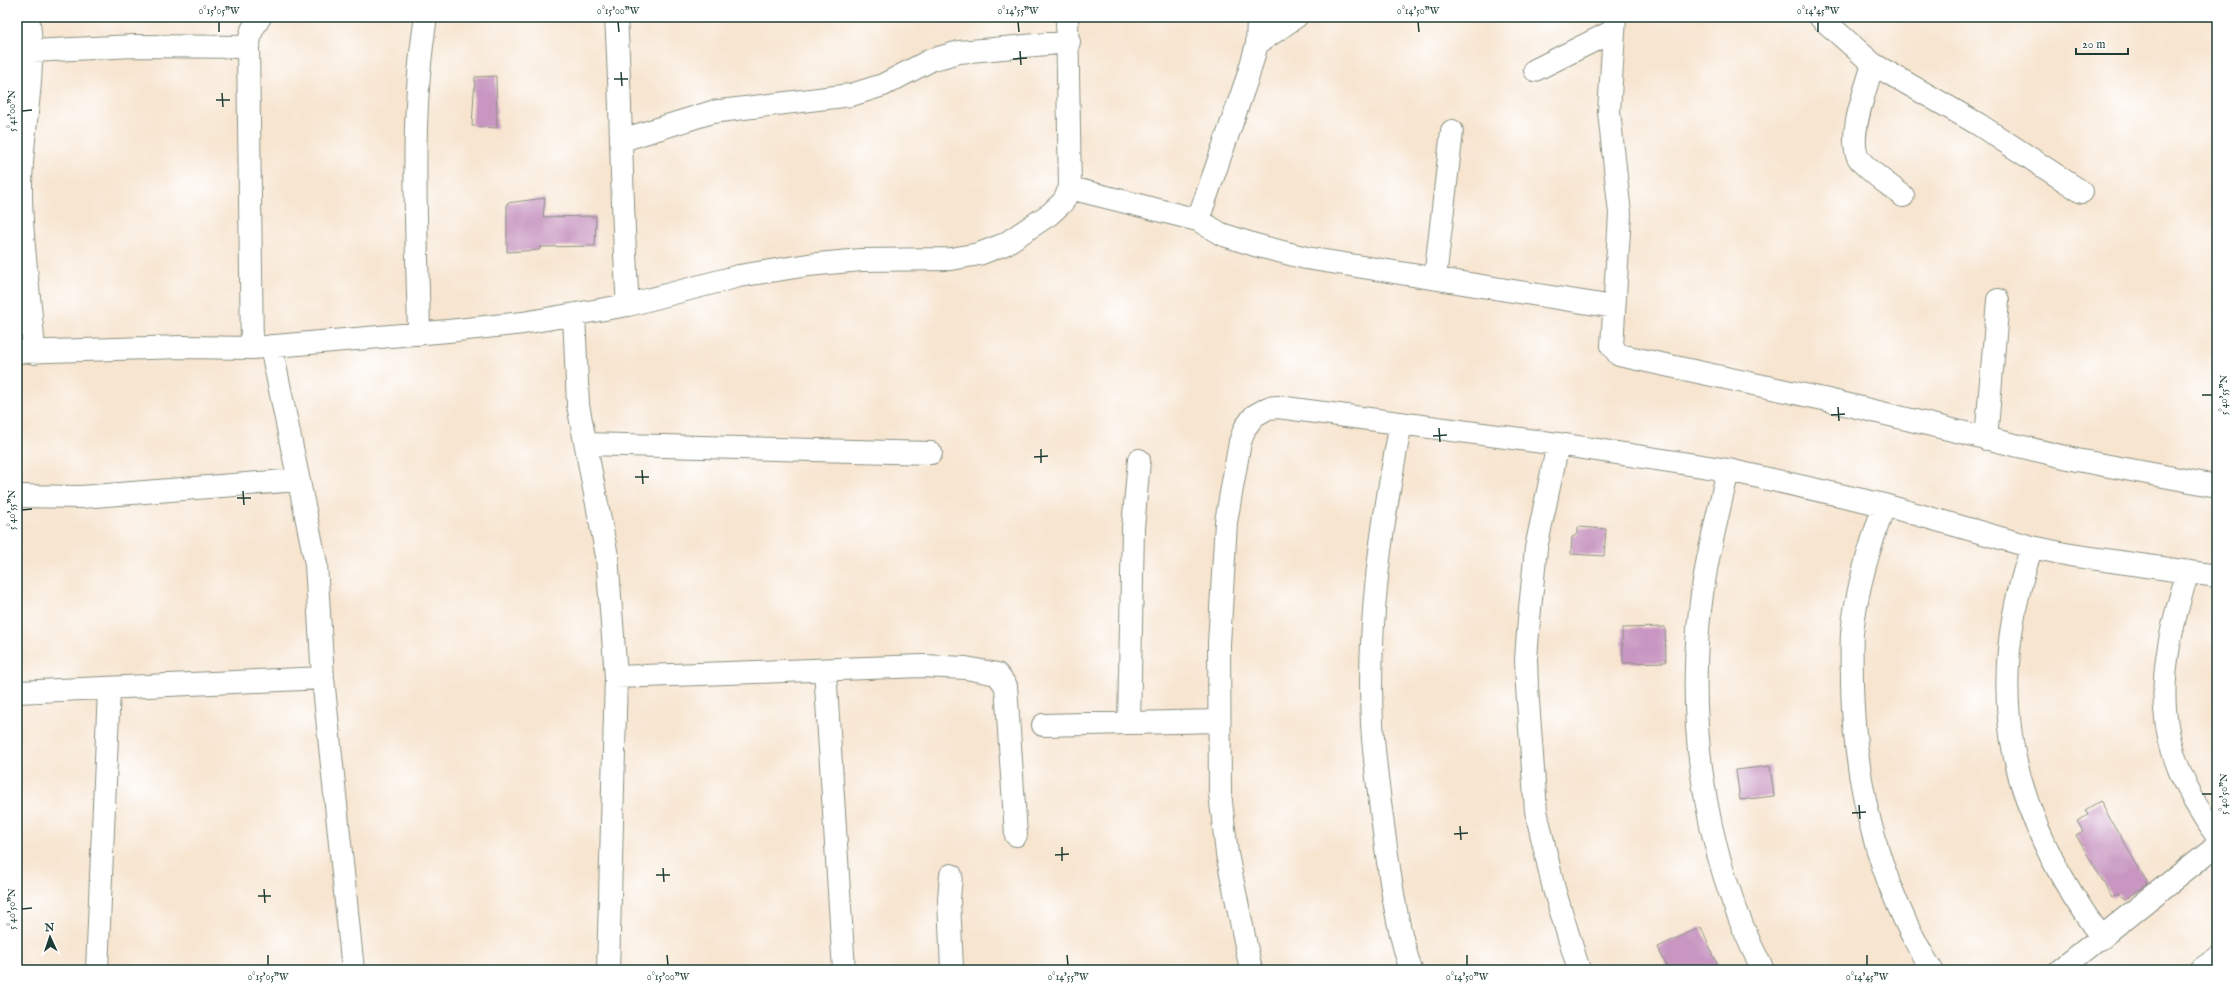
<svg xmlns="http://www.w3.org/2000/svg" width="2234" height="987" font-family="'IM FELL English',serif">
  <rect width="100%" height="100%" fill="#fff"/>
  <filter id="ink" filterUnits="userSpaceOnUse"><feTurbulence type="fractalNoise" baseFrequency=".025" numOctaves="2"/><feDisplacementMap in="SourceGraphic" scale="8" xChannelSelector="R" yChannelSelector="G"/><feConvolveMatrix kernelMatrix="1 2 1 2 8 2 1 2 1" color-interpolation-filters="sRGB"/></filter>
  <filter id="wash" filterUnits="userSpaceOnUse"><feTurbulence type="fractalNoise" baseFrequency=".012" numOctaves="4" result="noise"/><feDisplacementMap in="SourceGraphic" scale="16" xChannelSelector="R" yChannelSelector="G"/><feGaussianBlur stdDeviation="0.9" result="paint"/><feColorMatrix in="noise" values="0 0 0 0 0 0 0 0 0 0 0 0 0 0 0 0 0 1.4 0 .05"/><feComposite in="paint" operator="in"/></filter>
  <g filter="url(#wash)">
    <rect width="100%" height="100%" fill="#f7e5d0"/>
    <g id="blocks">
      <path fill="#c896c1" d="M496 76 497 128 472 126 475 77Z
        M545 198 543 217 596 216 595 246 540 247 539 250 507 252V203Z
        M1578 527 1606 529 1604 556 1571 554 1572 537 1578 534Z
        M1665 627 1666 662 1623 663 1622 628Z
        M1770 766 1774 796 1740 800 1736 770Z
        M2100 801 2148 884 2123 900 2118 893 2112 897 2076 835 2083 831 2077 821 2088 815 2085 810Z
        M1701 927 1720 970H1668L1658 947Z"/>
    </g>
  </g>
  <g filter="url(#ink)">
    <use href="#blocks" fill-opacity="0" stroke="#8b9182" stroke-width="1"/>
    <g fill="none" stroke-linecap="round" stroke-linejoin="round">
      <g stroke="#8b9182" stroke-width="24">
        <path id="minor" d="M28 17C38 75 20 134 21 192 21 246 31 299 34 353
          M616 17C622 113 621 209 628 305
          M1615 17 1609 112 1620 214 1612 346 1619 355 1828 400 2077 460 2217 486
          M1820 17 1873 64 1978 124 2082 192
          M1257 44 1296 17
          M32 51 134 46 248 47
          M1873 64C1867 86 1845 141 1860 160 1868 171 1891 186 1903 196
          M1535 70 1613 31
          M622 140 712 112 851 95 883 85 931 60 959 52 1069 42
          M1070 188 1198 220 1221 234 1255 245 1306 258 1614 307
          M1198 220 1248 76 1257 44 1258 17
          M1435 278 1452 131
          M574 315 578 405 607 556 616 677 608 970
          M419 334C417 228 409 121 426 17
          M271 346 316 564 323 678 353 970
          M252 348 248 47 252 30 260 17
          M17 352 182 347 252 348 448 331 523 323 628 305 739 276 808 265 861 260 951 259 979 254 1005 244 1050 214 1063 202 1070 188 1067 17
          M1401 423C1382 522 1367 622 1372 723 1374 762 1380 801 1385 840 1391 884 1397 928 1411 970
          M1986 439 1998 300
          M586 444 931 453
          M1558 444 1536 548 1529 619 1526 659 1527 687 1536 811 1554 889 1579 970
          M1728 470C1721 501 1713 533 1707 564 1681 699 1700 849 1763 970
          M17 496 81 497 298 480
          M1884 505C1870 547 1856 589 1852 634 1851 651 1852 668 1852 685 1854 768 1871 850 1907 925 1915 940 1922 956 1932 970
          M2032 547C1981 694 2011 815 2102 938
          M2188 572C2155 677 2150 744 2217 836
          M825 670 844 970
          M616 677 922 666 966 668 997 674 1006 686 1016 835
          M17 692 323 678
          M1129 723 1133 528 1139 460
          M1043 725 1218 721
          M951 875 949 899 952 970
          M97 970 109 689
          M1251 970 1227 854 1220 793 1219 644 1226 522 1240 442 1245 428 1254 416 1268 408 1278 407 1558 444 1728 470 1884 505 2032 547 2070 555 2217 576
          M2060 970 2217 845
          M2200 970 2217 958"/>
      </g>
      <use href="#minor" stroke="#fff" stroke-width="22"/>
    </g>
  </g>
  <path fill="none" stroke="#1f3d34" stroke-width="1.5" d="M219 22V32M618 22 619 32M1018 22 1019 32M1418 22 1419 32M1818 22V32M1020 51 1021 65M1013 59 1027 58M621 72 622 86M614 79H628M222 93 223 107M216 100H230M22 111 32 110M2202 395H2212M1838 407 1839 421M1831 415 1845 414M1439 428 1440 442M1433 436 1447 435M1041 449V463M1034 457 1048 456M642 470 643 484M635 477H649M243 491 244 505M237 498H251M22 510 32 509M2202 794H2212M1859 805 1860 819M1852 813 1866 812M1460 826 1461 840M1454 834 1468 833M1062 847V861M1055 855 1069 854M663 868 664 882M656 875H670M264 889 265 903M258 896H271M22 909 32 908M268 955V965M667 955 668 965M1067 955 1068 965M1467 955V965M1867 955V965"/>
  <rect width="2234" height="987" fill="none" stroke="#fff" stroke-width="44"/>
  <g transform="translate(50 937) rotate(357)" stroke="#ffffff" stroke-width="3" paint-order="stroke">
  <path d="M0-3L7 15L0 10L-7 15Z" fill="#1f3d34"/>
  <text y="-6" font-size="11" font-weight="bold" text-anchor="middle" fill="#1f3d34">N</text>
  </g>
  <path d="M2076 48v6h52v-6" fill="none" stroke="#1f3d34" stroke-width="2"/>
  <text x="2082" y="48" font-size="12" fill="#1f3d34" stroke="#ffffff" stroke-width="3" paint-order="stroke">20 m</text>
  <rect x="22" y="22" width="2190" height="943" fill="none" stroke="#1f3d34" stroke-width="1.5"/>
  <g font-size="10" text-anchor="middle" fill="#1f3d34">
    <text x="219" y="14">0°15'05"W</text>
    <text x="618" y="14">0°15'00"W</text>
    <text x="1018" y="14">0°14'55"W</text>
    <text x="1418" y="14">0°14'50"W</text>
    <text x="1818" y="14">0°14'45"W</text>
    <text transform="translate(11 111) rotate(-90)" y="4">5°41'00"N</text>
    <text transform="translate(2223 395) rotate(-90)" y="4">5°40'55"N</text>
    <text transform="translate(11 510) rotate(-90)" y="4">5°40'55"N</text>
    <text transform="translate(2223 794) rotate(-90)" y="4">5°40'50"N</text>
    <text transform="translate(11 909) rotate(-90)" y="4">5°40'50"N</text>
    <text x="268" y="980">0°15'05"W</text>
    <text x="668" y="980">0°15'00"W</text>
    <text x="1068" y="980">0°14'55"W</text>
    <text x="1467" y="980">0°14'50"W</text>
    <text x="1867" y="980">0°14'45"W</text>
  </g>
</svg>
